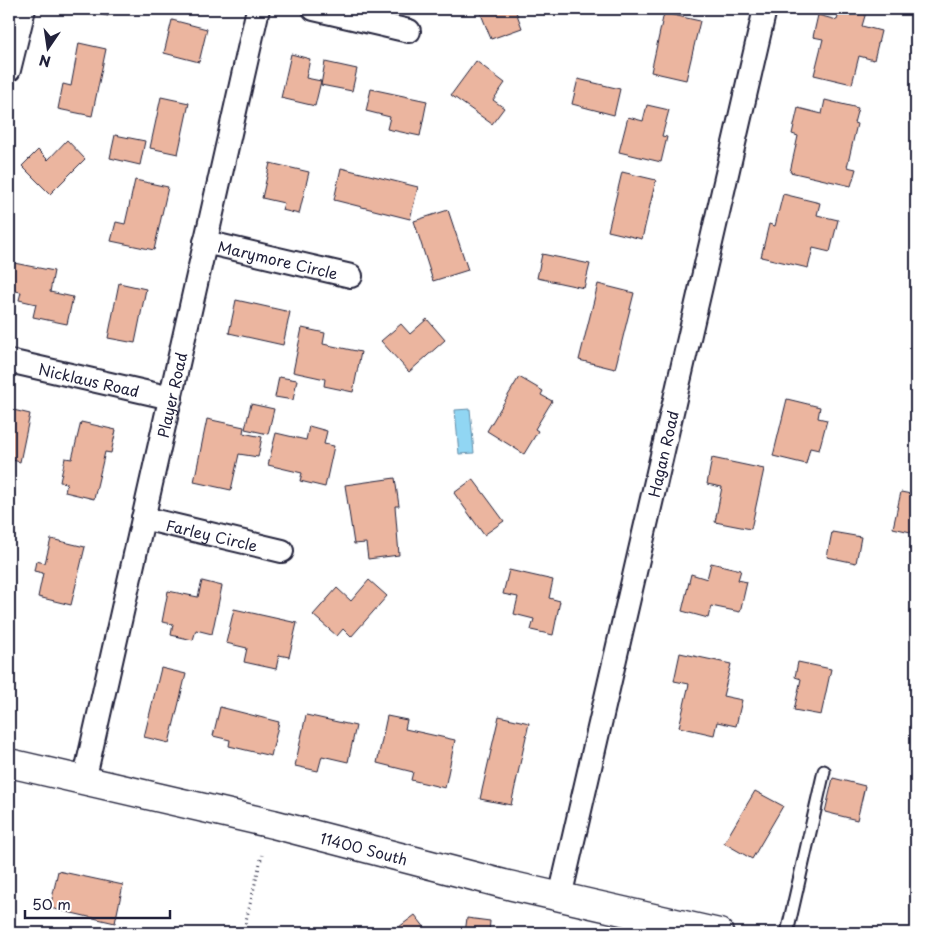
<svg xmlns="http://www.w3.org/2000/svg" width="925" height="942" font-family="'Playpen Sans',sans-serif">
  <rect width="100%" height="100%" fill="#fff"/>
  <filter id="ink" filterUnits="userSpaceOnUse"><feTurbulence type="fractalNoise" baseFrequency=".02" numOctaves="2"/><feDisplacementMap in="SourceGraphic" scale="10" xChannelSelector="R" yChannelSelector="G"/><feConvolveMatrix kernelMatrix="1 2 1 2 8 2 1 2 1" color-interpolation-filters="sRGB"/></filter>
  <g filter="url(#ink)">
    <path fill="#91d6f3" stroke="#658ea9" d="M470 409 474 453 459 454 455 410Z"/>
    <path fill="#ebb59f" stroke="#22223b" d="M77 9H109L108 16Z
      M479 9H515L522 28 491 39Z
      M840 9H867L862 26 881 31 874 60 859 56 852 84 814 75 823 39 813 37 818 15 837 20Z
      M664 13 700 21 686 80 651 72Z
      M172 20 207 29 199 62 164 53Z
      M79 43 106 49 92 116 58 109 63 84 71 86Z
      M291 54 310 59 306 78 321 81 315 106 281 98Z
      M476 61 505 83 493 100 504 108 492 124 451 95Z
      M325 62 357 69 352 91 321 85Z
      M578 79 620 89 614 115 572 104Z
      M371 89 427 101 420 136 387 129 390 117 366 111Z
      M161 97 189 103 178 154 150 148Z
      M825 100 858 108 854 123 857 124 847 167 856 169 851 186 790 172 798 136 792 134 798 108 822 114Z
      M647 105 669 110 662 136 667 137 661 162 619 152 628 117 643 121Z
      M115 135 145 141 140 165 110 158Z
      M67 140 85 159 50 194 22 166 38 150 48 160Z
      M270 163 309 172 299 214 282 210 284 203 262 198Z
      M341 168 418 187 410 219 334 200Z
      M622 172 656 180 642 239 608 231Z
      M135 180 168 187 154 250 111 241 116 222 125 224Z
      M9 183 15 185 9 207Z
      M783 194 820 203 817 215 838 220 830 252 813 248 808 268 761 257 769 224 775 226Z
      M448 210 468 270 433 281 414 221Z
      M542 254 590 264 584 288 537 278Z
      M14 263 54 271 50 292 73 297 67 324 33 317 36 304 19 300 21 292 9 290Z
      M119 283 146 289 135 343 108 338Z
      M598 284 634 293 615 369 579 360Z
      M236 300 290 312 283 345 229 333Z
      M427 319 445 340 409 372 381 341 401 324 410 334Z
      M302 328 325 333 323 344 361 352 353 392 324 386 325 379 293 372Z
      M279 377 297 380 293 400 275 397Z
      M519 377 543 391 541 395 552 401 535 429 538 431 524 454 487 431Z
      M787 399 820 407 818 418 827 420 819 450 810 448 806 464 773 456Z
      M251 404 274 409 268 434 245 429Z
      M9 409 30 414 20 462 9 459Z
      M207 419 244 427 243 433 262 437 258 457 239 454 231 490 194 482Z
      M81 422 116 430 111 453 105 452 94 499 65 492 67 483 60 482 65 458 72 459Z
      M309 426 327 431 324 444 334 446 325 487 300 481 302 473 268 465 276 433 306 440Z
      M712 458 764 469 751 529 715 522 722 487 707 484Z
      M395 478 399 506H395L399 555 368 559 366 543 354 544 345 485Z
      M473 479 504 521 484 535 454 493Z
      M901 492 916 495 915 533 893 528Z
      M832 532 861 537 856 563 827 557Z
      M51 539 85 547 71 605 38 597 43 573 34 571 36 561 45 563Z
      M711 563 741 570 738 580 747 582 740 612 711 606 708 618 682 611 691 574 707 579Z
      M509 570 553 580 549 598 560 601 553 635 531 630 534 619 514 614 518 597 503 594Z
      M916 578V603L911 602Z
      M369 580 387 596 351 637 343 629 337 636 313 615 337 588 351 601Z
      M202 581 222 586 212 634 196 630 193 640 171 635 173 624 162 622 168 591 198 597Z
      M234 609 297 623 289 657 279 655 276 669 244 662 247 648 226 643Z
      M680 653 731 664 723 696 742 700 736 726 717 722 714 735 679 727 689 684 674 681Z
      M798 662 831 669 821 715 794 710 801 679 795 677Z
      M161 668 186 674 169 743 144 737Z
      M220 707 279 722 271 756 229 746 230 740 213 736Z
      M306 715 356 726 348 762 322 756 318 771 295 766Z
      M387 716 407 720 405 729 455 740 445 788 411 780 413 772 377 763Z
      M499 716 529 723 511 805 480 799Z
      M833 778 865 786 857 820 825 812Z
      M755 791 783 806 752 859 724 843Z
      M58 871 123 885 115 923 50 908Z
      M415 915 429 933H391Z
      M467 918 490 921 489 933H465Z"/>
    <g fill="none" stroke-linecap="round" stroke-linejoin="round">
      <g stroke="#22223b" stroke-width="15">
        <path id="lane" d="M787 933 824 771"/>
      </g>
      <g stroke="#22223b" stroke-width="26">
        <g id="street">
          <path d="M314 9 409 31"/>
          <path d="M9 70 24 9"/>
          <path id="s1" d="M205 242 351 276"/>
          <path id="s2" d="M9 361 171 398"/>
          <path id="s3" d="M143 518 282 551"/>
          <path id="s4" d="M84 781 258 9"/>
          <path id="s5" d="M560 897 765 9"/>
        </g>
      </g>
      <g stroke="#22223b" stroke-width="31">
        <g id="secondary">
          <path id="s6" d="M9 763 273 824 504 884 719 933"/>
        </g>
      </g>
      <path stroke="#22223b" stroke-width="3" stroke-dasharray="1 4" stroke-linecap="butt" d="M243 933 262 855"/>
      <use href="#lane" stroke="#fff" stroke-width="11"/>
      <use href="#street" stroke="#fff" stroke-width="22"/>
      <use href="#secondary" stroke="#fff" stroke-width="28"/>
    </g>
  </g>
  <g text-anchor="middle" dominant-baseline="central" stroke-width="4" stroke-linejoin="round" paint-order="stroke">
    <g font-size="15" fill="#22223b" stroke="#fff">
      <text stroke="none"><textPath href="#s1" startOffset="75">Marymore Circle</textPath></text>
      <text stroke="none"><textPath href="#s2" startOffset="82">Nicklaus Road</textPath></text>
      <text stroke="none"><textPath href="#s4" startOffset="396">Player Road</textPath></text>
      <text stroke="none"><textPath href="#s5" startOffset="455">Hagan Road</textPath></text>
      <text stroke="none"><textPath href="#s3" startOffset="71">Farley Circle</textPath></text>
      <text stroke="none"><textPath href="#s6" startOffset="365">11400 South</textPath></text>
    </g>
  </g>
  <rect width="925" height="942" fill="none" stroke="#fff" stroke-width="30"/>
  <rect x="15" y="15" width="895" height="912" fill="none" stroke="#22223b" stroke-width="2" filter="url(#ink)"/>
  <g transform="translate(48 48) rotate(193)" stroke="#ffffff" stroke-width="4" paint-order="stroke">
  <path d="M0-4L9 19L0 12L-9 19Z" fill="#22223b"/>
  <text y="-8" font-size="14" font-weight="bold" text-anchor="middle" fill="#22223b">N</text>
  </g>
  <path d="M25 910v8h145v-8" fill="none" stroke="#22223b" stroke-width="2.5"/>
  <text x="32" y="910" font-size="15" fill="#22223b" stroke="#ffffff" stroke-width="4" paint-order="stroke">50 m</text>
</svg>
